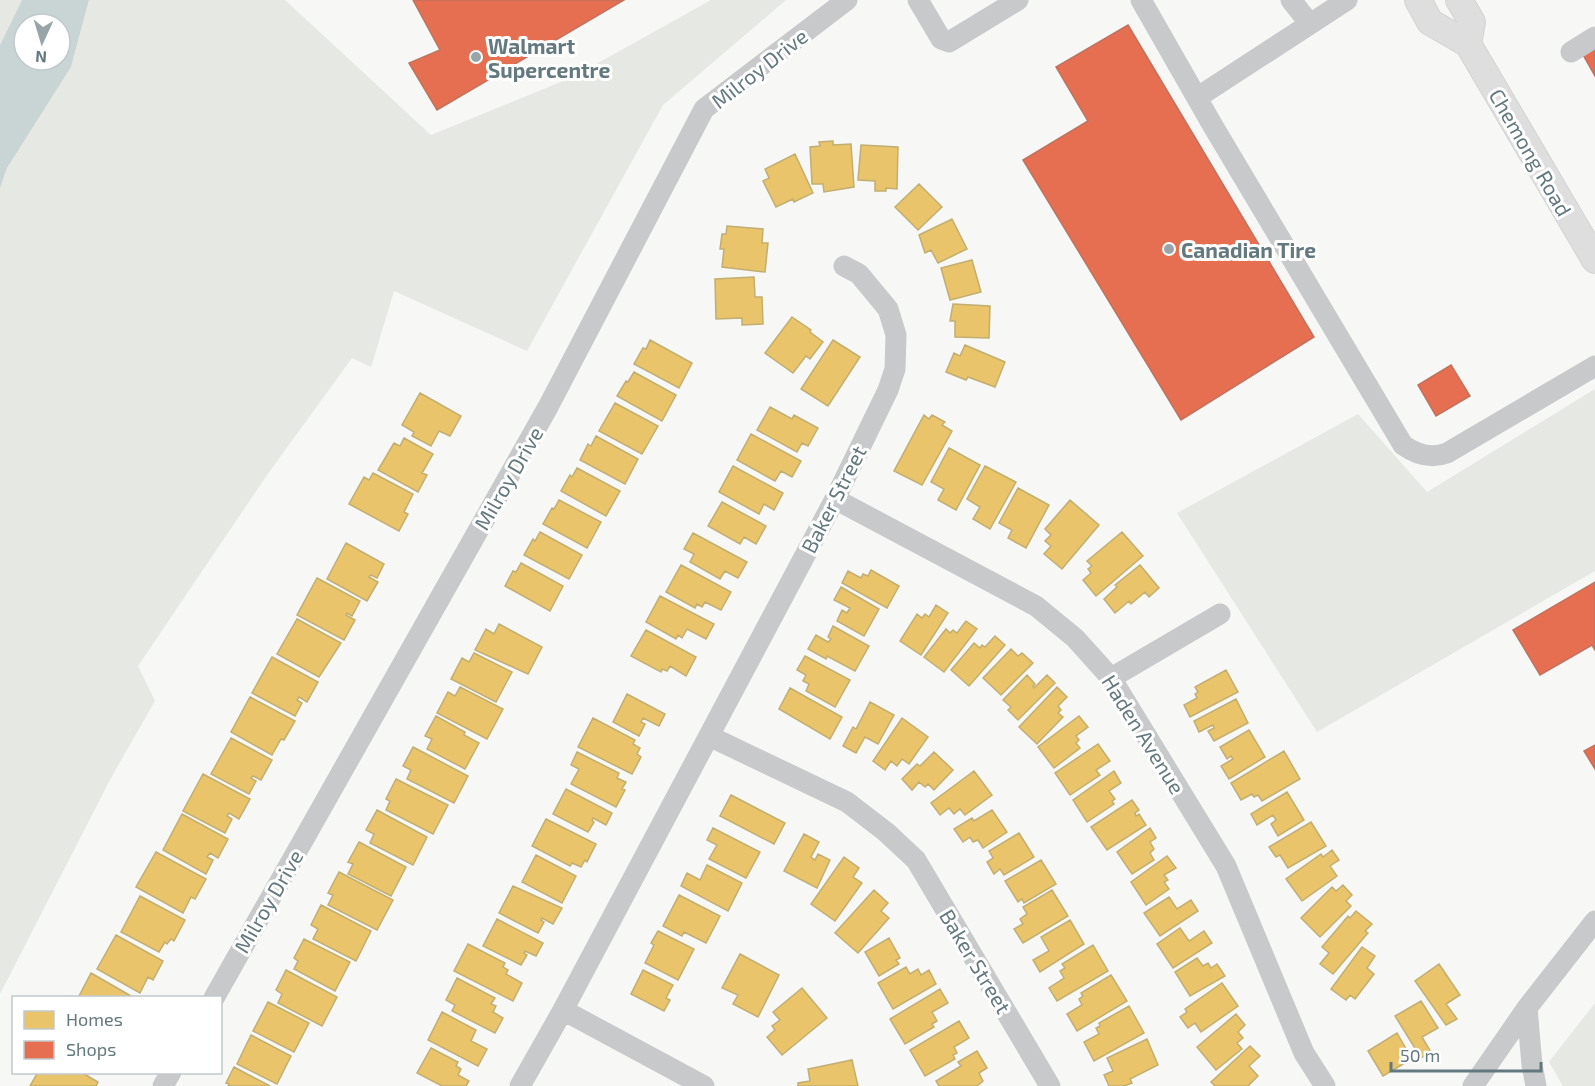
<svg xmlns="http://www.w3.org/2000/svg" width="1595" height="1086" font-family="'Exo 2',sans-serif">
  <rect width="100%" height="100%" fill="#f7f7f6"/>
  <path fill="#e6e8e3" d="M0 0H22L0 45Z
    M89 0H285L431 135 573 77 711 0H786L663 105 527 351 394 291 371 367 352 358 267 475 138 666 155 701 112 776 0 994V188L7 168 71 67Z
    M1595 389V571L1317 732 1177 513 1358 414 1427 492Z
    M1595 1003V1086H1563L1549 1062Z"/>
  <path fill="#c9d4d4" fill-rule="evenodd" d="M22 0H89L71 67 7 168 0 188V45ZM24 24H60V60H24Z"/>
  <path fill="#e9c46a" stroke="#c1ae70" stroke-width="1.5" d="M833 141V145L851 144 854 187 824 192 823 184H812L810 147 820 146 819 142Z
    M861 145 898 147 897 189 886 188V191H875V181L858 180Z
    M795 154 813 193 794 202 793 199 776 207 763 181 769 178 765 169Z
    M919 184 942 207 918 230 895 207Z
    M952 219 967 249 938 263 931 250 925 253 919 235Z
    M727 226 763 229 762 243H768L765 272 722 267 724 249H720L722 234H726Z
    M972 260 981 292 950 300 941 268Z
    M754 277 755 297H762L763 324 742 325V318L716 319 715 279Z
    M953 304 990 306 989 338 955 337V321H950Z
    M792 317 811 330 810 332 823 342 810 359 806 356 793 373 765 353Z
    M650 340 692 363 679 388 634 364 643 348 646 349Z
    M833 340 860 357 828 406 801 389Z
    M965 345 1005 362 995 387 968 377 966 380 946 372 954 353 960 356Z
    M634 372 676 395 662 421 617 396 626 381 628 382Z
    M420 393 461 416 450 436 439 431 431 446 412 436 414 432 402 425Z
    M615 403 658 426 642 454 599 431Z
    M770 407 792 419 794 415 818 428 808 446 802 443 797 452 757 430Z
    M924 415 929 419 932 415 945 422 942 425 952 431 922 485 894 471Z
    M751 434 801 461 792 477 781 471 775 481 737 460Z
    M596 436 638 459 625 484 580 460 588 444 591 446Z
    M404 438 433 454 422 473 427 475 418 492 378 470 394 443 400 446Z
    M949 448 980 465 956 510 938 500 944 489 931 482Z
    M733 466 783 493 774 510 764 504 759 514 719 492Z
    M985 466 1016 482 990 529 973 519 980 507 967 499Z
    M577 468 620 491 606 516 561 491 570 475 572 477Z
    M373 473 413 494 404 512 408 514 399 531 349 504 364 477 369 480Z
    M1018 488 1049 505 1026 548 1008 538 1012 530 999 523Z
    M559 500 601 522 587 548 543 524 552 508 554 509Z
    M1070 500 1099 525 1062 569 1044 554 1051 546 1045 541 1051 535 1045 529Z
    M722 502 766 526 756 544 744 537 740 544 708 526Z
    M540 532 582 555 569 579 524 555 533 539 535 541Z
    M1122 532 1143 556 1096 596 1083 580 1091 573 1088 569 1092 566 1087 561Z
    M693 533 747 562 738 578 725 571 720 579 690 562 694 554 684 549Z
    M346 543 384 564 377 578 371 575 369 577 378 582 367 601 327 579Z
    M521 563 563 586 550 611 505 586 513 571 516 572Z
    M681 565 731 592 721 610 705 602 702 607 697 604 695 608 666 592Z
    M1140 565 1159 588 1149 597 1145 592 1131 604 1129 601 1115 613 1104 599 1117 587 1115 585Z
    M871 570 899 586 887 608 842 583 848 571 861 578 863 574 868 576Z
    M317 578 360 601 352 616 347 613 346 615 355 620 344 640 297 615Z
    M841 587 879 609 864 636 837 621 842 610 847 613 850 608 834 600Z
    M660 596 714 624 706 639 687 629 682 638 678 635 676 639 646 622Z
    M936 605 948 613 921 655 900 641 917 614 922 618 925 614 929 617Z
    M297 619 341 643 319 677 277 654Z
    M966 621 977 629 944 672 924 657 946 629 950 633 953 630 957 633Z
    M499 624 542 647 528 674 475 650 486 629 494 634Z
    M833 626 869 646 855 671 827 656 826 659 808 649 816 635 828 642 831 639 828 637Z
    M646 630 696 657 686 676 670 666 667 671 662 669 661 672 631 656Z
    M995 636 1005 645 969 686 951 670 974 643 980 648 982 645 985 647Z
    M1011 649 1018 656 1022 653 1033 663 1001 695 983 678Z
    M474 653 512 672 496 702 451 679 462 658 469 662Z
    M805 656 850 680 835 707 806 691 809 684 803 681 806 675 797 670Z
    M272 657 318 682 307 702 299 697 297 700 302 703 295 716 252 693Z
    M1226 670 1238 692 1190 717 1184 705 1197 698 1195 694 1198 692 1195 687Z
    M1027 675 1035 684 1033 686 1034 688 1047 675 1055 683 1018 720 1008 710 1011 707 1003 700Z
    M460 687 503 709 487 739 437 713 448 692 455 696Z
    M1057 687 1067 697 1058 706 1061 710 1058 713 1063 717 1037 744 1019 727Z
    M790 688 842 717 830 739 779 709Z
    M627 694 665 714 659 726 643 718 641 722 645 724 639 736 613 722Z
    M250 697 295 721 284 740 281 739 272 755 231 732Z
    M1236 699 1248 723 1214 741 1208 731 1214 728 1213 725 1199 732 1194 721Z
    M870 702 894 715 878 744 865 737 856 753 843 746 853 727 856 729Z
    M436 716 465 732 464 735 479 743 465 769 427 749 432 739 425 736Z
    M1079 716 1088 727 1076 736 1079 740 1076 743 1080 748 1054 768 1038 747Z
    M593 718 635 740 633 744 640 748 637 754 641 757 632 774 578 747Z
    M902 718 928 737 909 764 902 759 897 766 891 761 885 770 873 761Z
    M1249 730 1265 757 1229 779 1221 766 1233 759 1231 756 1227 759 1220 747Z
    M231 738 272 760 261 780 253 776 251 778 256 781 249 794 211 774Z
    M1098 744 1110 761 1096 770 1100 775 1070 795 1055 773Z
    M413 747 468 776 454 803 407 779 411 770 403 766Z
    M1284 751 1300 779 1262 801 1258 795 1254 797 1252 794 1241 800 1231 783Z
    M577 752 619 773 617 778 626 782 622 789 625 790 616 807 571 784 579 769 571 765Z
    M934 752 953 770 934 790 928 784 925 787 919 782 912 790 902 779 917 764 920 766Z
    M974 771 992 795 965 815 960 809 954 814 949 808 940 815 931 803Z
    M1114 771 1121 783 1109 791 1115 799 1112 801 1114 804 1087 822 1073 800Z
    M203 774 250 799 239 819 229 813 227 816 232 819 225 833 183 811Z
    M396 779 448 805 433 834 386 810 390 801 386 799Z
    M566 789 612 813 606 825 593 818 592 820 594 822 588 832 553 814Z
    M1287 792 1304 820 1278 836 1271 824 1276 820 1273 815 1257 825 1251 814Z
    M731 795 785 823 774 844 720 816Z
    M1132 800 1139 810 1135 813 1136 816 1139 814 1146 825 1107 850 1091 827Z
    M377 810 427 837 413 865 370 843 374 834 366 830Z
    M992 810 1007 832 983 848 978 840 973 842 970 837 963 842 954 829 972 818 974 821Z
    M182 814 228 839 218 858 210 853 207 857 213 860 206 874 163 850Z
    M546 819 596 844 587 862 585 860 581 867 572 863 570 866 532 846Z
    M1311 822 1326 846 1288 868 1280 855 1276 857 1269 847Z
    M713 828 760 852 746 878 709 859 717 845 707 840Z
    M1150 828 1156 838 1150 842 1154 849 1150 853 1154 860 1132 874 1117 852Z
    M1019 833 1034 857 1004 875 1000 869 994 874 987 862 993 858 989 851Z
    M804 834 819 842 811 857 815 860 818 854 830 860 817 888 784 871Z
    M359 842 406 867 391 896 348 874 353 864 348 862Z
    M1332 850 1339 860 1330 866 1337 876 1302 901 1286 879 1321 854 1323 857Z
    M156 852 206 879 195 899 191 897 183 913 136 887Z
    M536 855 576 876 562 903 522 882Z
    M1167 856 1176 868 1164 875 1168 880 1164 882 1169 889 1146 905 1131 882Z
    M844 857 859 868 853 877 862 883 835 921 811 904Z
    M1041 860 1056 884 1024 903 1022 899 1018 902 1005 881Z
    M707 865 742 883 728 911 681 886 687 873 700 880Z
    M339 872 393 900 377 930 328 905 333 895 328 893Z
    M1343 885 1352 895 1346 901 1351 906 1320 937 1301 918 1332 887 1336 891Z
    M513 886 562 908 553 924 542 918 541 920 544 922 538 933 499 913Z
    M874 890 888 903 881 911 889 918 858 953 835 933Z
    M1052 890 1068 916 1023 943 1014 929 1023 924 1020 919 1027 914 1023 907Z
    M679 895 720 916 706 943 684 932 682 936 663 926Z
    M140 896 185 920 174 941 171 939 167 944 165 942 159 952 121 932Z
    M1169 897 1177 909 1191 900 1198 911 1160 936 1144 913Z
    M321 905 371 931 356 961 313 939 318 929 311 925Z
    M1356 911 1372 924 1365 931 1368 933 1333 974 1320 964 1329 953 1322 947 1348 916 1350 918Z
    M497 919 543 943 536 956 525 951 524 953 527 955 521 965 483 946Z
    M1070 920 1084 944 1040 972 1033 960 1049 951 1041 937Z
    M1180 928 1189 941 1204 931 1212 943 1173 968 1157 944Z
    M658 931 694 949 678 980 645 963 654 945 651 943Z
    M116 935 163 961 153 980 148 977 140 993 97 969Z
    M889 938 900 958 896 960 899 964 879 976 865 952Z
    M304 939 350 962 335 991 294 969 298 961 294 958Z
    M468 944 505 963 503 967 508 970 506 974 522 983 513 1001 454 971Z
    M1093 945 1108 971 1057 1001 1049 988 1064 978 1060 971 1065 968 1062 964Z
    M1362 947 1375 956 1367 968 1374 974 1355 999 1350 995 1346 1000 1331 989Z
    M740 954 779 975 758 1017 733 1004 738 995 722 988Z
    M1197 958 1203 966 1208 963 1211 968 1217 964 1225 976 1190 996 1175 972Z
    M1439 964 1460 995 1446 1004 1457 1019 1446 1025 1415 981Z
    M906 967 910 974 918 969 921 975 929 970 936 984 893 1009 878 983Z
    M286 970 337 997 322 1026 278 1003 282 994 276 990Z
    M643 970 673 985 666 998 670 1000 664 1011 631 994Z
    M91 973 131 996 135 998H78Z
    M1111 975 1127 1001 1077 1031 1067 1014 1082 1005 1079 999 1083 996 1081 993Z
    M457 978 495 998 491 1004 496 1006 493 1012 503 1018 495 1033 452 1011 455 1005 446 1000Z
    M1222 983 1238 1006 1201 1032 1195 1023 1188 1028 1180 1017 1187 1012 1185 1009Z
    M802 988 827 1018 782 1055 767 1037 775 1030 772 1026 780 1020 773 1012Z
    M940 989 948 1003 932 1012 937 1021 932 1024 934 1027 905 1044 890 1019Z
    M1421 1001 1438 1028 1422 1037 1431 1052 1421 1058 1395 1016Z
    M268 1002 309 1023 294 1052 253 1031Z
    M1129 1006 1144 1033 1094 1061 1084 1042 1099 1034 1096 1028 1100 1026 1099 1023Z
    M442 1012 476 1030 471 1041 487 1049 478 1066 428 1040Z
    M1236 1014 1245 1025 1238 1032 1243 1038 1237 1043 1242 1049 1216 1070 1197 1047Z
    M959 1021 969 1038 954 1047 957 1053 953 1055 955 1059 925 1076 910 1050Z
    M1397 1033 1412 1059 1383 1076 1368 1051Z
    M251 1035 291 1056 277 1084 237 1064Z
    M1147 1039 1158 1065 1130 1079 1132 1083 1124 1086H1109L1104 1075 1113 1071 1107 1058Z
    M1250 1046 1260 1056 1249 1066 1258 1076 1248 1086H1215L1211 1082Z
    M431 1048 458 1062 456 1066 461 1069 458 1075 469 1081 466 1086H442L417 1073Z
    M977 1051 987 1068 979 1073 983 1081 977 1086H939L936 1081 961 1066 958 1062Z
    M852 1060 858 1086H798V1083L810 1081 808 1069Z
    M234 1067 247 1074 270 1086H228L229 1084 226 1083Z
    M38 1072H81L98 1082 96 1086H30Z"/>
  <path fill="#e76f51" stroke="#bf725f" stroke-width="1.5" d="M413 0H624L437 110 409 63 440 50Z
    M1128 25 1314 337 1181 420 1023 160 1088 121 1056 67Z
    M1595 45V76L1582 53Z
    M1451 365 1470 396 1436 416 1418 385Z
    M1595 582V650L1592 645 1540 675 1513 630Z
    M1595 745V769L1584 751Z"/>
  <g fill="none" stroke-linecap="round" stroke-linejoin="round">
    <g stroke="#d2d3d3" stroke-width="28">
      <path id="major" d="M1418 0 1430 22 1468 44 1595 260
        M1459 0 1472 22 1468 44"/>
    </g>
    <path stroke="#c7c9ca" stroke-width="21" d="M918 0 941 39 949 42 1018 0
      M1141 0 1213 126 1403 445C1417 455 1431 459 1447 453L1595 366
      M1291 0 1310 24
      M1571 52 1595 37
      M1198 97 1347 0
      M835 499 1036 606 1075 638 1111 678 1226 866 1304 1053 1325 1086
      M1111 678 1220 614
      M709 736 847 802 886 832 916 860 1050 1086
      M214 998 548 407 704 109 847 0
      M1527 1008 1532 1065 1536 1086
      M563 1010 704 1086
      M163 1086 171 1072
      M520 1086 563 1010 835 499 888 390 895 369 896 335 888 309 859 274 844 266
      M1473 1086 1527 1008 1595 921"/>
    <use href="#major" stroke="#dedede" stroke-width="26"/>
  </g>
  <g fill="#97a5a9" stroke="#fff" stroke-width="2">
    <circle cx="476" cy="57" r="6"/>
    <circle cx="1169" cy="249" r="6"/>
  </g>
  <g text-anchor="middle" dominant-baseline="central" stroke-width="6" stroke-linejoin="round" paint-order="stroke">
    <g font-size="21" font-weight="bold" fill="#63797f" stroke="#fff" text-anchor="start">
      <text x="488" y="45">Walmart<tspan x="488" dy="24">Supercentre</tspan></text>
      <text x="1181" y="249">Canadian Tire</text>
    </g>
    <g font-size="21" fill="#63797f" stroke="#fff">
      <text transform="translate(759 68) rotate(-38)">Milroy Drive</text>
      <text transform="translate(1531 152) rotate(60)">Chemong Road</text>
      <text transform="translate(508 478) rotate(-60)">Milroy Drive</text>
      <text transform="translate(833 499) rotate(-63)">Baker Street</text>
      <text transform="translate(1144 734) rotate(58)">Haden Avenue</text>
      <text transform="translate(268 901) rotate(-60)">Milroy Drive</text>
      <text transform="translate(976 961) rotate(59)">Baker Street</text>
    </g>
  </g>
  <rect x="12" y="996" width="210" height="78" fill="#ffffff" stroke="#c1c9cc" stroke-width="1.5"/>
  <rect x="24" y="1011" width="30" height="18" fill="#e9c46a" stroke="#c1c9cc" stroke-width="1.5"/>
  <text x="66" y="1026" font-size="18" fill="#63797f">Homes</text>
  <rect x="24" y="1041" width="30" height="18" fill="#e76f51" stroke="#c1c9cc" stroke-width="1.5"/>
  <text x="66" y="1056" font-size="18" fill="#63797f">Shops</text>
  <g transform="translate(42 42) rotate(184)"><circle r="28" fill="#ffffff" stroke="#c1c9cc" stroke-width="1.5"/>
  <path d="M0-4.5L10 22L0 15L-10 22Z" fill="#97a5a9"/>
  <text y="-9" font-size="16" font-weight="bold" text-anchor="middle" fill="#63797f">N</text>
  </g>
  <path d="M1391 1062v9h150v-9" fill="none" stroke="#63797f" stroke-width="3"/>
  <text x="1400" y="1062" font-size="18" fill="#63797f" stroke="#ffffff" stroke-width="4.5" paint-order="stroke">50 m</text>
</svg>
